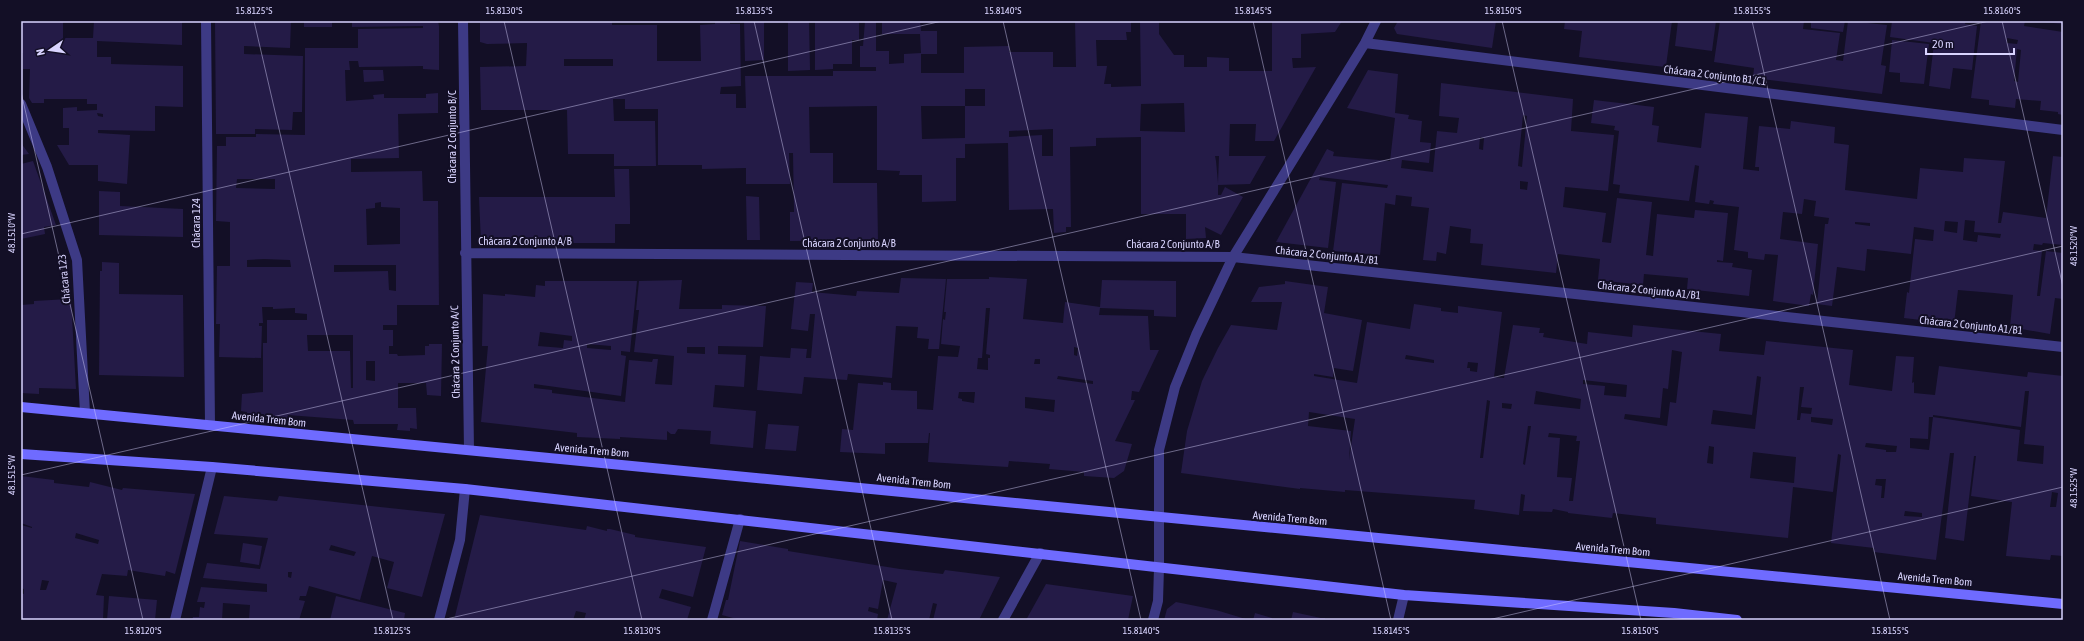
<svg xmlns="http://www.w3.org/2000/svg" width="2084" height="641" font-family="'Asap Condensed',sans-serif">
  <rect width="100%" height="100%" fill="#130f26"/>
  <path fill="#241b47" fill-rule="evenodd" d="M21 21H63V38H93L94 21H182V45L97 41V57H111V64L183 66V107L155 106V131L98 130V133L130 135 127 184 98 181V165H69L57 145H69V128H63V108L77 107V111L97 110V104H87V99H44V103H32L29 98 30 69H23V53H21ZM97 113 103 114V117L98 116Z
    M215 21H291L290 48 244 46V54L303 56 302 112H293L292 130 255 129V134H216Z
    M304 21H332V27H304Z
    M352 21H438L439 26V70L423 69V66L359 67 358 61H349L350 70H345L346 101 374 99 373 95 384 94V98H426V94L438 93V113L398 114 399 158 351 159V172L422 171 423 201H438L439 305H397V325H383V330H393V346H389V354H397L398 356 425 355V346H429V344H442L441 396 427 395 426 383H398V408H416L417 429 410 428V431L397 430 398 424H354L353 420 288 415 287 420 263 417 264 414H247V412L241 411 242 394 263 392V343H267V320H307V314L295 313V308L273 309V307H262L263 323H259V326H262L261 358 219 357 220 324H216L217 266H230V222L216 221 217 146H226V137H256V134L305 135V48H358V29L423 28V26L352 27ZM237 179H275V189L236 188ZM381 202V207L400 208V244L367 245 366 209 375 208V203ZM264 259 290 260 291 267H247V260ZM334 265H396V291L389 290 388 271 334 272ZM307 335H353V388H351L350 351H308ZM366 361H375V381L366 380Z
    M480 21H576L612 22V25H657V61H701L700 25 715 24V21H730V24H740L741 86 721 87 720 94H736V108H746L745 76H833V71H876V67H860V46H863L865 21H876V51H889V64L904 63V54L921 53 920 34H882V21H920L921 31H937V54H921V73H964V47L1009 46V52H1053V67H1076L1075 21H1131V32H1126L1127 40H1096L1097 66H1107L1104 84H1111V87L1141 86 1140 21H1159V34L1174 55H1184V67H1207V57L1229 58V71H1272V21H1342L1335 32 1301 34V58H1292L1293 68 1316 67 1274 141H1255L1256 124H1230L1229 156H1266L1250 184 1218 185V195H1221L1225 187 1243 197 1221 235 1205 227 1206 238 1186 239V214H1141V137L1096 138V146L1070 147 1071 227H1066V232L1054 233 1053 209 1009 210 1008 143 965 144V158H956V201L922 202V175H899L900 171 877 170V106L809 107 810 153H833V183H877L878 240 790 241V212H794L793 153H789L790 184H746V168L702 169V165H658V109H625V99H613L614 121H655L656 166H614V154H568L567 110H481L480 67 526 66 527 45V43L487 44 480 42ZM564 59H613V66H564ZM965 89H985V106H965ZM1184 103 1185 132 1140 131 1141 104ZM921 106H965V138L922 139ZM1053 129V156H1042V135L1009 137V131ZM1215 156H1219L1218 183 1216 161Z
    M744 21H764V60L745 61Z
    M788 21H809L810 70 788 71Z
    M815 21H859V40H852V64H833V69L815 70Z
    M1398 21H1496L1492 48 1397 34 1394 28Z
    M1565 21H1672L1666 66 1665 67 1579 57 1582 31 1564 29Z
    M1678 21H1716L1712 51 1675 46Z
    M1720 21H1804L1803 29 1840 33 1836 60 1843 61 1848 21 1887 25 1881 65 1886 66 1882 94 1753 78 1754 68 1714 62Z
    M1811 21H1845L1843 32 1811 28Z
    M1892 21H1966L1965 24 1977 26 1972 70 1953 68 1950 89 1929 86 1934 43 1890 37Z
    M1981 21H2025L2024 26 2063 32V115L2058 114V112L2040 110 2041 101 2016 99 2015 108 1989 105V100L1971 98ZM2007 38 2018 40 2017 44 2007 43ZM2017 49 2021 50 2018 82 2014 81Z
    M2043 21H2063V24L2043 22Z
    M1892 40 1929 44 1924 84 1900 82V73L1889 72Z
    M363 70H383L384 81 364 82Z
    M1368 70 1398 74 1395 113 1409 115 1408 119 1422 121 1420 142 1431 143 1429 163 1402 160 1401 168 1433 172 1437 131 1457 133 1459 118 1439 116 1441 83 1573 99 1571 131 1614 135 1608 191 1565 187 1563 207 1606 213 1602 242 1611 243 1617 198 1652 202 1646 255 1653 256 1657 214 1694 218 1695 210 1728 213 1723 261 1717 260V262L1733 263 1732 267 1752 270 1749 296 1687 289 1688 278 1644 274 1643 285 1598 280 1600 259 1558 254 1556 273 1481 265 1483 244 1470 243 1471 229 1450 226 1446 254 1437 252 1436 261 1423 260 1429 208 1411 206 1412 197 1396 195 1395 205 1385 203 1380 255 1333 251 1342 183 1387 188 1388 185 1320 177 1319 180 1336 182 1328 248 1276 242 1327 149 1334 152 1333 156 1390 161 1395 118 1347 108ZM1523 115 1527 116 1522 167 1518 166ZM1480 137 1484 138 1483 150 1479 149ZM1520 181 1528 182 1527 190 1520 189Z
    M1594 100 1654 107 1652 125 1659 126 1657 142 1701 148 1705 113 1748 117 1743 169 1759 171V167H1755L1759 126 1790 129 1791 121 1835 127 1834 143 1849 145 1845 190 1917 199 1920 168 1963 172 1964 158 2005 161 1998 223H2001L2003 212 2046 218 2053 156 2063 157V245L2043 243 2042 245 2034 244 2033 250 2042 251 2037 296H2040L2046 251 2063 253V299L2055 298 2050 334 2010 327 2013 295 1994 293 1958 290 1954 324 1904 318 1907 292 1909 293 1915 239 1933 241 1934 230 1914 227 1911 254 1867 249 1865 271 1837 267 1832 306 1817 304 1825 224H1828L1829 218 1814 216 1816 201 1804 199 1802 214 1783 212 1780 239 1818 244 1813 295 1811 294 1809 306 1773 301 1778 255 1765 254 1764 260 1748 258V252L1734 250 1739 207 1713 204 1714 201 1710 200 1709 204 1695 202 1699 166 1695 165 1689 201 1619 193 1620 185 1613 184 1619 131 1614 130 1615 126 1591 123ZM1965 220 1975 221 1974 232 2001 234 2000 238 1978 235 1977 242 1963 240ZM1945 221 1958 222 1957 233 1944 231ZM1855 222 1870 223V226L1855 224Z
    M21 143 29 154 21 155Z
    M33 161 56 225 44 227 45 234 21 239V164Z
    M614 169H629L630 208V224H615V243H481L479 197H615Z
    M99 191 120 192V206L183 209V237L99 235Z
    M746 196 759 197 760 240H747Z
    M102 262 119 263V294L183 295 184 377 99 375 100 271H102Z
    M989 277 1027 279 1023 319 1063 323 1065 302 1100 307 1102 280 1176 281V317L1154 316V310L1100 308 1099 315 1148 316 1150 350H1159L1139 392 1132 391 1131 400H1135L1115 441 1132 444 1124 471 1114 478 1084 476V472L1049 469 1050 464 1009 461 1008 467 928 462 930 433H929L928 443H885V454L840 452 842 429 853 430 858 383 883 385V382L891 383V390L917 391V409L933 410 938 356 958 357 960 346 941 344 943 319 945 320 946 312H944L947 279H989ZM986 308H990L986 354 990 355V358H988V370L977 369 978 358H982ZM1074 347 1078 348 1077 356 1074 355ZM1035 359H1040V364H1034ZM1058 376 1093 381V384L1057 379ZM959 392H975L974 403 962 401V399L958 398ZM1025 397 1055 400 1054 412 1025 408Z
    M901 278 946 279 939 349H928L929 339 917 338 918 327 896 326 892 378 848 374 847 380 804 377 802 394 757 390 760 356 790 358 791 348 807 349 806 358H811L815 314H810L808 331 791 329 796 282 813 283 812 292 856 296 857 291 899 293Z
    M682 280 679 309H722V305L766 306 763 347 718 346V354L746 355 744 387 715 385 713 407 756 411 753 448 710 444 711 431 678 429 675 434H671L667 431V440L620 437V439L577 437V433L481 422 488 346H482L483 294 505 296V294L535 297 536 285 545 286V281H637L630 352 621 351V355L626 356 621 396 534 384V388L552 390V393L625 402 629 360 652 362 653 359H658L655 384 672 385 674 356 634 352 639 310H636L639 281ZM540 332 572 336V341L564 340 563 348 538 346ZM587 344 611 346V350L587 348ZM687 347H705V354L687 353Z
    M1285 281 1328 287 1324 313 1362 320 1353 371 1334 368 1333 377 1314 374V376L1357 383 1367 322 1410 329 1414 304 1441 308V311L1458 313V306L1502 312 1494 377 1504 378 1513 325 1540 328 1539 333H1544L1543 337 1587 344 1588 332 1632 337 1633 325 1721 334 1719 351 1764 355 1766 341 1853 350 1849 385 1892 391 1896 356 1914 357 1912 383 1914 382V393L1935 395 1939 366 2027 377 2028 372 2063 376V556L2051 555 2050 560 2006 556 2012 502 1971 496 1976 456H1974L1964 541 1945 538 1954 453H1950L1936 560 1874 552V548L1831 543 1841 455 1838 454 1833 492 1793 487 1788 538 1656 524V518L1613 513 1612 518 1568 513V512L1553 509 1552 512 1523 511 1525 495 1521 494 1519 515 1474 509 1475 500 1345 490V492L1300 488V489L1181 473 1187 431 1202 381 1218 348 1231 325 1277 330 1282 302H1251L1259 287 1285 284ZM1672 350 1682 352 1676 403 1670 402 1667 426 1624 419 1625 414 1660 418 1663 388 1668 389ZM1406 355 1434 360V363L1405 359ZM1468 362 1478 363 1477 372 1470 371V368H1467ZM1757 376 1761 377 1755 429 1711 424 1713 410 1752 415ZM1583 380 1627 385 1626 397 1604 395 1605 386 1583 384ZM1800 387H1804L1801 407 1812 408 1811 414 1801 413 1800 420H1797ZM1536 391 1581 399 1580 409 1534 404ZM2025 391H2029L2024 444 2044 446 2043 464 2017 461 2020 430 1933 417V415L2021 427ZM1487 400 1490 401 1483 458H1480ZM1502 403 1512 404 1511 409 1502 408ZM1309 412 1355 419 1349 460 1351 431 1308 426ZM1811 417 1833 419 1832 425 1811 422ZM1929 417H1933L1929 450 1910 448V438L1928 439ZM1528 426H1531L1525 465 1523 464ZM1549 433 1577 436 1576 441H1580L1573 501H1569L1572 478 1557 477 1560 438 1548 437ZM1866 443 1897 446 1896 452H1886V450L1865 447ZM1709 446 1714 447 1713 464 1707 463ZM1753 452 1796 457 1794 483 1750 478ZM1876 479H1886L1884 498H1881L1882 486 1875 485ZM2052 492 2058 493 2056 507H2050ZM1905 511 1922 513V517L1904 516Z
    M69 299H71L76 389 39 388V394L21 393V305L34 304V301Z
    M768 424 799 426 796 451 765 449Z
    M21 476 54 480V483L89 487 90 482 122 490 123 488 195 494 175 574 166 571 165 576 128 570 127 576 102 574 96 595 104 596 103 620H21V593L24 594V589L21 588V525L32 528V527L21 523ZM76 533 99 540 98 544 75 538ZM42 580 49 581 46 590H40Z
    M224 496 277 501 279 496 445 514 422 597 387 588 394 562 372 556 360 600 309 586 306 596H300L299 600 305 601 299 620H249L250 605 223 603 222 620H192L193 617H199L200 607 204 608 205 602H197L201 587 267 592V584L203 578 207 563 260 569 268 538 214 534ZM331 545 356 552 354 556 329 550ZM288 572H292L291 578 288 577Z
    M480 515 586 530 587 526 607 531V529H610L635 535V537L706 547 693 597 662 589 659 598 691 607 687 620H584L586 613 576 611 573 620H454Z
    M740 541 788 549V551L900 569 943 574 945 570 1000 577 979 620H933L937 604 933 603 929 620H887L897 583 883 580 878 609 869 607 868 611 878 614 877 620H740L722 615 726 600H728Z
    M243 543 262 546 259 565 240 562Z
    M1046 584 1133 596 1128 620H1026Z
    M109 596 157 600 155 620H107Z
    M336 596 405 613 404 620H330Z
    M1176 602 1216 610 1249 620H1164L1167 609Z
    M1293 612 1321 618H1325V620H1291Z
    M1255 613 1272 618V620H1253Z"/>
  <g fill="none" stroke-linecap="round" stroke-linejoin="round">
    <path stroke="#3d3a85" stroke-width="10" d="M206 21 210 425
      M463 21 469 450
      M1365 43 2063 130
      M21 104 47 167 77 260 85 413
      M465 253 1233 257 2063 347
      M175 620 212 467
      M439 620 460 540 465 489
      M712 620 740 519
      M1003 620 1040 553
      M1153 620 1158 601 1159 568V450L1175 387 1196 335 1233 257 1365 43 1376 21
      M1398 620 1404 595"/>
    <path stroke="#6f6bff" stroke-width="10" d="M21 407 2063 604
      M21 454 212 467 465 489 1404 595 1674 613 1737 620"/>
  </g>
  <path fill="none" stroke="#d9d4ff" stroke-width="1" stroke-opacity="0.45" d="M254 21 393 620M504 21 642 620M754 21 892 620M1003 21 1141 620M1253 21 1391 620M1502 21 1641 620M1752 21 1890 620M2002 21 2063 287M21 92 143 620M21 234 942 21M21 475 1989 21M442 620 2063 246M1488 620 2063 487"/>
  <g text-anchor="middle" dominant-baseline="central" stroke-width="4" stroke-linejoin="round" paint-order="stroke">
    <g font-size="11" fill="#d9d4ff" stroke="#130f26">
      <text transform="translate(1715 75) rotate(7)">Chácara 2 Conjunto B1/C1</text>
      <text transform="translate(452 137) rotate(-90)">Chácara 2 Conjunto B/C</text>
      <text transform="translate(196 223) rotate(-90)">Chácara 124</text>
      <text x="525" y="241">Chácara 2 Conjunto A/B</text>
      <text x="849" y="243">Chácara 2 Conjunto A/B</text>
      <text x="1173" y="244">Chácara 2 Conjunto A/B</text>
      <text transform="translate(1327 255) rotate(6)">Chácara 2 Conjunto A1/B1</text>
      <text transform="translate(64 279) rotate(-96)">Chácara 123</text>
      <text transform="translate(1649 290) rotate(6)">Chácara 2 Conjunto A1/B1</text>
      <text transform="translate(1971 325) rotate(6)">Chácara 2 Conjunto A1/B1</text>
      <text transform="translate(455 352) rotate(-91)">Chácara 2 Conjunto A/C</text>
      <text transform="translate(269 419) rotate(6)">Avenida Trem Bom</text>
      <text transform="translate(592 450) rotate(5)">Avenida Trem Bom</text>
      <text transform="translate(914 481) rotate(6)">Avenida Trem Bom</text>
      <text transform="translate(1290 518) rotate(5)">Avenida Trem Bom</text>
      <text transform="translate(1613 549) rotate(5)">Avenida Trem Bom</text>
      <text transform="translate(1935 579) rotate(5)">Avenida Trem Bom</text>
    </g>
  </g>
  <rect width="2084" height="641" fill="none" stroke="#130f26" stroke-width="44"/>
  <g transform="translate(50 50) rotate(257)" stroke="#130f26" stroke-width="3" paint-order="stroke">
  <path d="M0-3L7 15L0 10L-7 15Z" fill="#d9d4ff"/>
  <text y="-6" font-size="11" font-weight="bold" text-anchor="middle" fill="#d9d4ff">N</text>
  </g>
  <path d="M1926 48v6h88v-6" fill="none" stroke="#d9d4ff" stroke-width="2"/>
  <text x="1932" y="48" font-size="12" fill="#d9d4ff" stroke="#130f26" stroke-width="3" paint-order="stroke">20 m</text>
  <rect x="22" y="22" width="2040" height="597" fill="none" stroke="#d9d4ff" stroke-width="1.5"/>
  <g font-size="10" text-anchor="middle" fill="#d9d4ff">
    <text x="254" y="14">15.8125°S</text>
    <text x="504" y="14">15.8130°S</text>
    <text x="754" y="14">15.8135°S</text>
    <text x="1003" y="14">15.8140°S</text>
    <text x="1253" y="14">15.8145°S</text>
    <text x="1503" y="14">15.8150°S</text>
    <text x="1752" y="14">15.8155°S</text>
    <text x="2002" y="14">15.8160°S</text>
    <text transform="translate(11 233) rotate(-90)" y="4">48.1510°W</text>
    <text transform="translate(2073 246) rotate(-90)" y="4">48.1520°W</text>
    <text transform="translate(11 475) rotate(-90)" y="4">48.1515°W</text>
    <text transform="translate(2073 488) rotate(-90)" y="4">48.1525°W</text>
    <text x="143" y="634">15.8120°S</text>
    <text x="392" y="634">15.8125°S</text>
    <text x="642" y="634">15.8130°S</text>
    <text x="892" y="634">15.8135°S</text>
    <text x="1141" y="634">15.8140°S</text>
    <text x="1391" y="634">15.8145°S</text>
    <text x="1640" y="634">15.8150°S</text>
    <text x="1890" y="634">15.8155°S</text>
  </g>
</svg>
